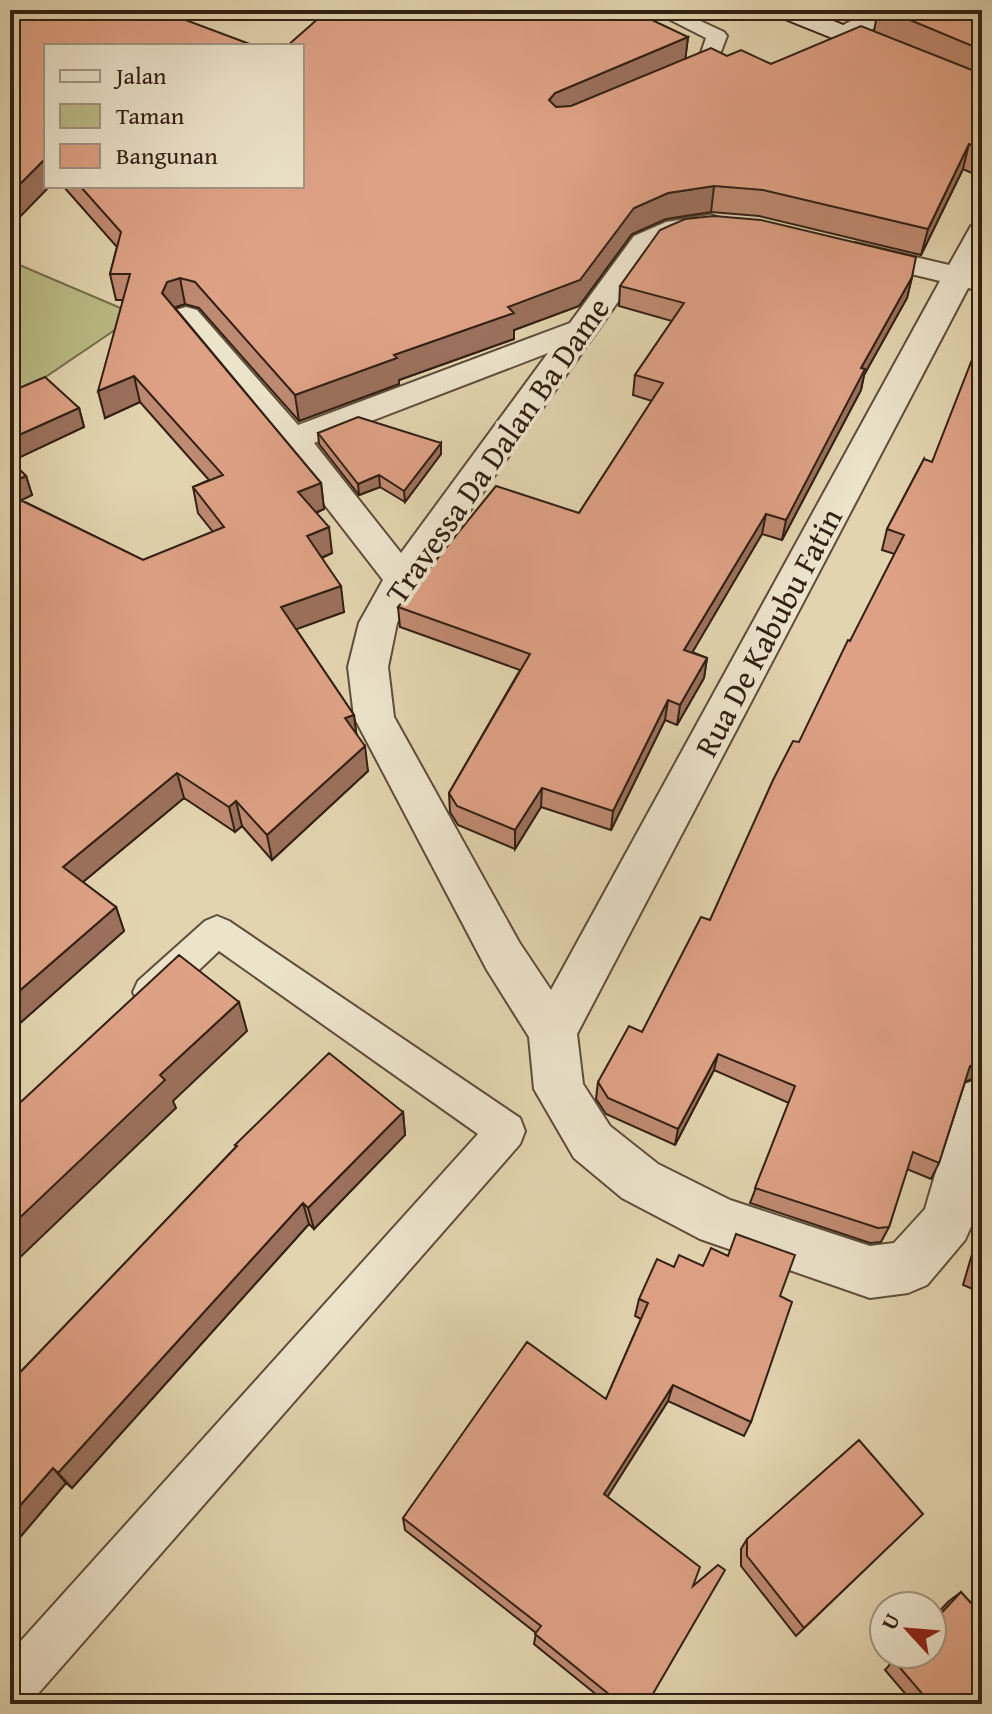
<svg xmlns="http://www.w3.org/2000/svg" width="992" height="1714" font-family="'Gentium Book Plus',serif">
  <rect width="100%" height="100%" fill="#e2d4af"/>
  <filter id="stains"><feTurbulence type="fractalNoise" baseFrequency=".0025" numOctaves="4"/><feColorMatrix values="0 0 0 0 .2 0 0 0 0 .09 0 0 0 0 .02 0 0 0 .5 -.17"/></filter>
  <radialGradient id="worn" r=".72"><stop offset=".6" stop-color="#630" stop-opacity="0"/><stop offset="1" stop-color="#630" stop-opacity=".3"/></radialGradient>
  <path fill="#babb86" stroke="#766e4d" stroke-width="2" d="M10 261 137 315 10 401Z"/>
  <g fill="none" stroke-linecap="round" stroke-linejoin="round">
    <g stroke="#5e4d3b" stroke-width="4">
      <path id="lane" d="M162 10 145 19 24 17 14 11Z
        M651 10H677L724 32 727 36 715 67 687 79H673L670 75 673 71 699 59 706 38Z
        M217 916 229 921 520 1118 525 1131 520 1144 29 1704H10V1653L478 1134 219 951 164 1003 151 1008 138 1003 133 992 138 981 205 921Z"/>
    </g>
    <g stroke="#5e4d3b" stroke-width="4">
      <path id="street" d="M871 10H902L899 15 854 39H836L832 34 836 29Z
        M710 215 720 218 725 224 720 230 682 236 656 248 418 584 397 623 388 667 394 717 519 942 551 990 940 281 845 258 841 252 845 246 856 243 949 265 971 226 982 223V260L976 271 982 273V291L968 288 577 1034 583 1084 610 1126 658 1164 730 1200 870 1246 894 1243 925 1209 957 1100 964 1084 982 1078V1190L973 1222 965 1240 927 1285 908 1293 870 1298 700 1239 622 1198 574 1158 534 1089 529 1037 487 970 354 717 348 667 359 623 383 580 280 447 170 317 175 310 186 307 197 310 298 425 570 323 634 236 666 222ZM548 353 401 553 314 443Z"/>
    </g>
    <g stroke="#322014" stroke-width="4">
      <path id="secondary" d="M772 10H806L982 81V98L775 15Z"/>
    </g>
    <use href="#lane" fill="#ece3cb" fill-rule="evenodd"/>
    <use href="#street" fill="#ece3cb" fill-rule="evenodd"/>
    <use href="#secondary" fill="#ece3cb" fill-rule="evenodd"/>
  </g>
  <path fill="#bf8a72" stroke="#322014" stroke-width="2" d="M819 10H865L846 20Z
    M878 10H982V164L976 175 963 169 921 255 759 216 711 212 666 219 632 234 579 306 514 330V339L399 380V384L299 421 199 308 185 304 175 308 321 483 324 509 316 513 332 553 322 558 344 612 296 629 354 715 356 732 368 771 272 860 242 826 235 832 184 798 83 882 116 907 124 931 10 1032V392L79 408 84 427 11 461 26 476 32 495 21 500 143 560 213 532 198 513 193 487 209 480 140 402 105 418 123 300H116L110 274 117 247 63 186H302L688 37 685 59 727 56 771 64 874 31Z
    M912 277 907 298 864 375 861 390 782 540 762 534 692 652 707 658 704 678 677 725 665 720 611 830 541 807 515 849 458 825 450 812 449 793 520 670 400 627 398 607 579 513 652 401 633 395 635 375 672 321 619 306 620 286Z
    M318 433 441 443V454L405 502 380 487 359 495 319 444Z
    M924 459 982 1076 965 1082 939 1163 931 1179 907 1169 889 1227 881 1242 870 1243 750 1203 789 1103 714 1070 675 1145 606 1114 596 1099 598 1082 642 1032 710 920 895 554 882 550 887 529Z
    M403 1112 405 1135 314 1229 309 1224 72 1488 66 1483 10 1549V1383L236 1147 235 1145Z
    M982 1220V1293L963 1285Z
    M703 1266 780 1296 751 1422 744 1436 668 1401 607 1497 647 1704H608L534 1644 536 1633 405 1530 403 1518 606 1399 641 1319 635 1316 639 1299 674 1267Z
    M912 1524 796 1636 741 1566V1549L747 1539Z
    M961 1592 982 1704H914L885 1670 899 1654H932V1619L949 1601Z"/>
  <path fill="#9b715d" stroke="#322014" stroke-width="2" d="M847 10H865L846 20Z
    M688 37 685 62 554 118 549 100 555 93Z
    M969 144 963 169 921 255 928 229Z
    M982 152V164L976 175Z
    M46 158V186H50L10 227V194Z
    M714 186 711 212 666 219 632 234 579 306 514 330V339L399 380V384L299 421 295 395 508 307 634 208 668 193Z
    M912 277 907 298 864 375 861 390 782 540 786 520 861 368Z
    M180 278 185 304 173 308 162 293 167 282Z
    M134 376 140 402 105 418 98 391Z
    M79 408 84 427 10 462V439Z
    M441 443V454L405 502 404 491Z
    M379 475 380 487 359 495 358 484Z
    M26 476 32 495 10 506V483Z
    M321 483 324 509 302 518 298 492Z
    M766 514 762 534 682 670 684 650Z
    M329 527 332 553 311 562 307 536Z
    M341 586 344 612 286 633 281 607Z
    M707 658 704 678 677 725 680 705Z
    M668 700 665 720 611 830 613 811Z
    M354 715 357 740 345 718Z
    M365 746 368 771 272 860 267 835Z
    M177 773 184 798 72 891 63 867Z
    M542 788 541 807 515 849V830Z
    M236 801 242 826 235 832 229 807Z
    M116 907 124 931 10 1032V999Z
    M239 1002 247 1031 173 1101 176 1108 10 1267V1227L160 1075Z
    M718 1054 714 1070 675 1145 678 1129Z
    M982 1062V1076L961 1083 970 1066Z
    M403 1112 405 1135 314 1229 308 1208Z
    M303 1203 309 1224 72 1488 58 1473Z
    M673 1385 668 1401 601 1507 604 1494Z
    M53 1468 66 1483 10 1549V1517Z"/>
  <path fill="#dea185" stroke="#322014" stroke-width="2" d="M10 10H27L51 20 63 10H159L255 46H46V158L10 194Z
    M328 10H631L688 37 555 93 549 100 556 107 571 106 711 48 727 56 741 50 771 64 861 26 982 74V149L969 144 928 229 763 190 714 186 668 193 634 208 580 280 508 307 514 313 394 355 397 358 295 395 195 282 180 278 167 282 162 293 321 483 298 492 329 527 307 536 341 586 281 607 354 715 345 718 365 746 267 835 236 801 229 807 177 773 63 867 116 907 10 999V495L143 560 224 527 193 487 223 475 134 376 98 391 130 274H110L121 232 80 186H302V46H287Z
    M886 10H982V50Z
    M714 216 761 220 916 257 912 277 861 368 865 369 786 520 766 514 684 650 707 658 680 705 668 700 613 811 542 788 515 830 457 806 449 793 530 654 398 607 496 486 579 513 663 383 635 375 684 303 620 286 660 230 685 219Z
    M982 334V1062L970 1066 939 1163 913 1152 889 1227 878 1228 755 1188 795 1086 718 1054 678 1129 608 1098 598 1082 629 1026 642 1032 701 917 710 920 773 780 793 741 799 742 848 640 850 641 904 535 887 529 924 459 932 462Z
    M45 377 79 408 10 439V392Z
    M358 417 441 443 404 491 379 475 358 484 318 433Z
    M10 460 26 476 10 483Z
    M179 955 239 1002 160 1075 165 1080 10 1227V1112Z
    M329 1053 403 1112 308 1208 303 1203 58 1473 53 1468 10 1517V1383L237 1146 235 1145Z
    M736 1234 795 1255 780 1296 792 1302 751 1422 673 1385 604 1494 700 1567 693 1586 718 1565 725 1570 647 1704H621L535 1634 541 1626 403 1518 527 1342 606 1399 648 1303 639 1299 657 1259 674 1267 679 1255 703 1266 711 1248 728 1256Z
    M982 1240V1275L973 1271Z
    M859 1440 923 1514 804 1628 747 1556V1539Z
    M961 1592 982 1615V1704H931L895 1662 903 1654H932V1623Z"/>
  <g text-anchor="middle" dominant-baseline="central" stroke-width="8" stroke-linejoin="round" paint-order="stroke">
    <g font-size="32" fill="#322014" stroke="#ece3cb">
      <text transform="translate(497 450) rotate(-55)">Travessa Da Dalan Ba Dame</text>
      <text transform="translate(768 632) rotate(-62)">Rua De Kabubu Fatin</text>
    </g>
  </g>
  <rect width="992" height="1714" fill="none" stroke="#e2d4af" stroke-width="40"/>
  <rect x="12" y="12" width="968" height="1690" fill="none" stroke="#322014" stroke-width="4"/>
  <rect x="20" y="20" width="952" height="1674" fill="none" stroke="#322014" stroke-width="2"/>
  <rect x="44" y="44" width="260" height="144" fill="#ece3cb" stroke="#a29582" stroke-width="2"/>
  <rect x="60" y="70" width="40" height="12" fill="#ece3cb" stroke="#a29582" stroke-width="2"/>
  <text x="116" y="84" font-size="24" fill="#322014">Jalan</text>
  <rect x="60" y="104" width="40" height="24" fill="#babb86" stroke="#a29582" stroke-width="2"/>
  <text x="116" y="124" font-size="24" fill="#322014">Taman</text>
  <rect x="60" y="144" width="40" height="24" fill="#dea185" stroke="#a29582" stroke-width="2"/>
  <text x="116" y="164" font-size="24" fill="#322014">Bangunan</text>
  <g transform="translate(908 1630) rotate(296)"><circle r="38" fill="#ece3cb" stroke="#a29582" stroke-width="2"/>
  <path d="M0-6L14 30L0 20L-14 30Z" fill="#8f2418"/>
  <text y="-12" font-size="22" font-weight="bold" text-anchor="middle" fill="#322014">U</text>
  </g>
  <rect width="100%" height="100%" filter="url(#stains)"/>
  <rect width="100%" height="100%" fill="url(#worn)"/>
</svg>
